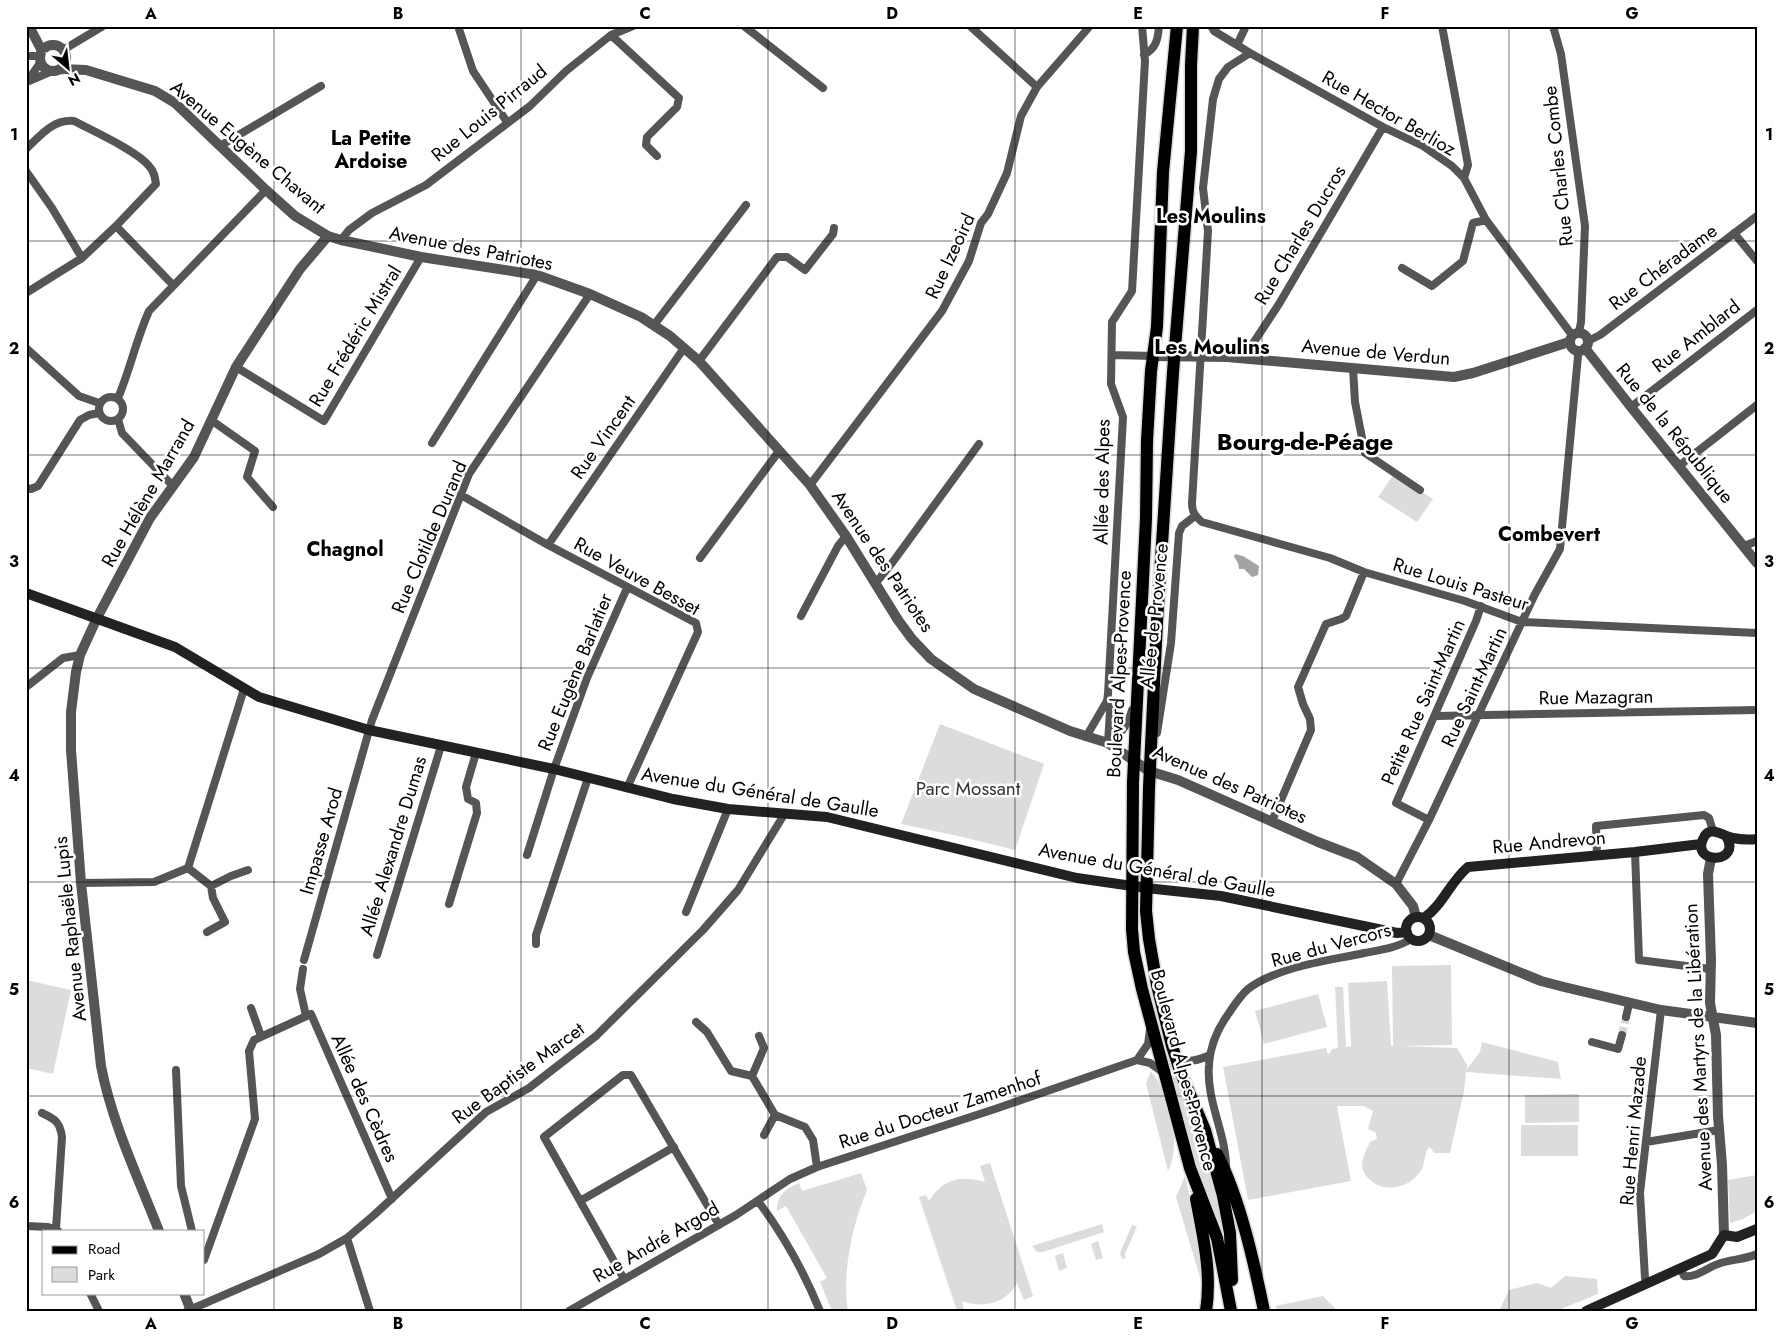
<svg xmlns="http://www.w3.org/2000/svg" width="1783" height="1337" font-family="Jost,sans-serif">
  <rect width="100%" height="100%" fill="#fff"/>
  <path fill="#dcdcdc" d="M1394 474 1433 499 1417 522 1378 497Z
    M940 724 1044 764 1015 850 958 836 901 824Z
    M1451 965 1452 1045 1401 1046 1457 1048 1467 1065V1069L1480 1052 1482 1042 1558 1062 1561 1079 1466 1072 1464 1091 1450 1153H1434L1430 1147C1424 1152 1425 1162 1422 1169 1411 1188 1384 1195 1368 1178 1357 1167 1364 1155 1370 1142L1377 1139 1376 1133 1368 1129 1373 1111 1364 1106H1337L1351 1181 1248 1200 1223 1067 1326 1048 1328 1055 1332 1049 1338 1048 1335 987H1343L1346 1047 1351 1046 1348 983 1387 981 1391 1046H1393L1392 966Z
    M26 980 71 990 53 1074 26 1068Z
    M1318 994 1327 1027 1264 1044 1255 1011Z
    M1168 1049 1212 1170 1229 1259 1194 1164 1164 1050Z
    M1151 1071C1170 1095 1182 1144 1168 1171L1146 1083Z
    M1579 1094V1122L1525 1123V1095Z
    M1521 1125H1578V1156H1521Z
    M990 1163 1033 1296 1024 1300 1017 1283C1007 1303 983 1309 962 1301L964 1311H957L919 1197 926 1195 929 1201C943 1179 960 1175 985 1182L980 1166Z
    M861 1173 867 1190C852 1226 842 1272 848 1311H832L820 1282 827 1278 786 1206 777 1211C777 1195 785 1189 799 1183L802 1191Z
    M1757 1175V1211L1743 1219 1730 1223 1728 1180Z
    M1185 1176 1196 1222 1204 1291 1176 1197Z
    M1102 1224 1104 1232 1043 1252H1037L1032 1246Z
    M1132 1225 1137 1226 1125 1254 1126 1258 1122 1259 1120 1253Z
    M1098 1241 1103 1258 1096 1260 1091 1244Z
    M1063 1253 1067 1268 1059 1271 1055 1256Z
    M1565 1276 1597 1279 1598 1294 1556 1311H1499L1509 1290 1537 1283 1551 1288Z
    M1323 1296 1338 1311H1279L1275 1306Z"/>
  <path fill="#a3a3a3" d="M1235 554 1243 556 1259 566 1258 575 1252 577 1244 569H1239L1238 563 1234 557Z"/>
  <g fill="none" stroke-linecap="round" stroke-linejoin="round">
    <path stroke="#d9d9d9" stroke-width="8" stroke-dasharray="8 4" stroke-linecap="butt" d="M1622 1035 1626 1017"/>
    <g stroke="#dbdbdb" stroke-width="15">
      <path id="primary" d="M1177 26 1163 172 1157 327 1151 371 1147 441 1146 519 1133 782 1132 929 1134 952 1142 989 1190 1168 1217 1238 1231 1311
        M1193 26 1191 65V151L1173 372 1157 622 1149 788 1146 911 1149 939 1157 985 1172 1046 1180 1071 1205 1130 1223 1196 1230 1233 1232 1280
        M1217 1154C1240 1199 1254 1262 1264 1311
        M1196 1199C1203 1236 1212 1273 1206 1311"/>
    </g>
    <path stroke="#555" stroke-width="8" d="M458 26 473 71 507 122
      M744 26 823 88
      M970 26 1037 87
      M1211 26 1214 31 1250 53 1383 127 1423 146 1452 166 1464 178 1486 220 1572 335
      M1442 26 1468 165 1464 178
      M1553 26 1561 54 1585 226 1581 322 1579 332
      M611 35 679 98 677 107 647 137 646 145 657 156
      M1237 45 1246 26
      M63 50 103 26
      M1250 53 1228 67 1219 79 1213 99 1203 188 1208 231 1192 503C1192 512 1195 516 1202 522L1330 558 1364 572 1465 601 1522 622 1757 633
      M1144 55C1156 48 1158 40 1159 26
      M26 56H40
      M29 81 50 72
      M26 83 40 63
      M220 146 321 86
      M26 149C41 135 53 119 74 121 93 131 137 151 149 166 154 171 155 177 156 184L116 226 82 258 26 293
      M26 171 52 208 82 258
      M116 226 173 285
      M1734 233 1757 261
      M341 240 349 230 372 213 426 185 530 106 566 71 611 35 633 26
      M1402 268 1432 286 1463 261 1473 223 1486 220
      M654 325 746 205
      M1588 341 1600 335 1757 216
      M26 348 79 396 99 403
      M1112 355 1154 356
      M1245 359 1248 351 1279 304 1383 127
      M699 361 777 257H787L805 270 833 234 834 228
      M236 367 324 421 421 257
      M1353 368 1355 402 1365 453 1420 490
      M99 409a12 12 0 1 1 24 0a12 12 0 1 1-24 0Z
      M118 398C130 370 136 340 149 311L266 190
      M1631 407 1757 310
      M118 419 122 433 173 486
      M211 420 255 451 247 477 273 507
      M432 443 537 275
      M1679 466 1757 405
      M810 485 942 311 969 261 981 223 988 214 1007 173 1021 116 1037 87 1090 26
      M26 488 31 489 38 486 80 420 89 415 99 413
      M461 495 548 545 696 623 698 632 627 788
      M548 545 684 348
      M1744 546 1757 541
      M700 558 779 451
      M875 584 892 563 979 444
      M801 616 838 546 846 536
      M26 687 63 658 80 655
      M1107 701 1110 711 1108 743
      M1435 716 1757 710
      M1157 733 1171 643 1179 533 1182 526 1195 516
      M1086 737 1107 701 1108 694 1123 417 1111 384 1112 322 1132 291 1145 61 1142 26
      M1108 743C1121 734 1128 725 1132 710
      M1429 820 1396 803 1476 621 1481 606
      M1272 821 1311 730 1310 719 1303 704 1298 687 1326 624 1341 619 1346 616 1364 572
      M1635 852 1639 960 1710 969
      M527 855 554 769 587 678 627 588
      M1597 855 1596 826 1704 815 1709 818 1713 831
      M188 868 244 689
      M188 868 211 886 213 898 225 922 207 932
      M81 883 154 882 188 868
      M1396 884 1429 820 1535 594 1560 549 1578 356 1577 351
      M211 886 231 876 248 870
      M449 904 477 813 476 803 468 799 466 787 476 753
      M686 912 728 809
      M536 944V935L588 778
      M377 955 441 746
      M304 960 372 720 469 474 590 294
      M303 969 300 989 306 1016
      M251 1008 261 1036
      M1626 1017 1629 1004
      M696 1022 707 1032 731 1071 752 1076 775 1115 805 1127 813 1140 817 1167
      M1592 1042 1618 1049 1622 1035
      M1176 1057C1189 1063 1197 1061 1210 1055
      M1137 1060 1148 1044 1150 1030
      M176 1070 181 1186 192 1231
      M752 1076 764 1048 759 1036
      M42 1113C55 1119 60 1122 62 1137L56 1229
      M764 1135 775 1115
      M1646 1142 1719 1130
      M1226 1167C1226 1133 1206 1101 1209 1065 1210 1047 1218 1028 1229 1013 1235 1004 1240 996 1248 989 1279 966 1328 961 1364 953 1380 950 1397 948 1411 939
      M580 1201 674 1147
      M758 1201C783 1234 804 1272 820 1311
      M26 1226 48 1227 58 1231
      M347 1238 370 1311
      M204 1260 255 1119 249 1051 254 1040 311 1014 392 1199
      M1681 1269 1684 1276C1696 1278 1706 1268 1718 1264 1731 1259 1744 1260 1757 1254
      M624 1279 544 1137 623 1075H631L719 1225
      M1647 1284 1645 1278 1640 1193 1661 1010
      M90 1293 99 1311
      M187 1311 319 1254 347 1238 374 1215 486 1112 529 1088 596 1036 703 930 738 890 785 813
      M569 1311 736 1215 790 1179 817 1167 995 1109 1137 1060 1150 1063 1164 1073"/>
    <path stroke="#555" stroke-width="10" d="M29 26 42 51
      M40 58a13 13 0 1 1 26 0a13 13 0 1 1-26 0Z
      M60 69 86 70 155 91 175 103 266 190 295 216 328 236 341 240 421 257 537 275 590 294 641 317 670 336 699 361 810 485 846 536 898 620 912 639 931 659 974 689 1070 731 1108 743 1149 771 1178 780 1318 842 1357 857 1396 884 1413 906 1416 917
      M1570 342a9 9 0 1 1 18 0a9 9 0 1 1-18 0Z
      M1585 348 1631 407 1757 563
      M1154 356 1227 357 1454 377 1473 373 1569 342
      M1711 858 1708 874 1711 960 1710 1003 1716 1035 1718 1116 1722 1165 1724 1235
      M1429 935 1541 981 1564 987 1661 1010 1757 1023
      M159 1231C138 1177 112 1123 101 1066L81 883 71 750V712L76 672 80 655 97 618 150 518 194 457 236 367 300 269 328 236
      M184 1293 191 1311"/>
    <path stroke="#222" stroke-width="10" d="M26 593 175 647 259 697 369 730 554 769 673 799 728 809 827 817 1077 878 1146 888 1221 896 1397 933 1407 932
      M1726 836C1743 864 1691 865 1703 839 1709 824 1723 836 1733 838 1742 840 1748 840 1757 839
      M1406 929a12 12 0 1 1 24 0a12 12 0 1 1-24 0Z
      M1424 918C1443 905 1450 882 1468 867L1635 852 1701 844
      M1586 1311 1712 1254 1724 1235 1737 1237 1757 1229"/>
    <use href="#primary" stroke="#000" stroke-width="12"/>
  </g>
  <path fill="none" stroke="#000" stroke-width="1" stroke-opacity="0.55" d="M274 26V1311M521 26V1311M768 26V1311M1015 26V1311M1262 26V1311M1509 26V1311M26 241H1757M26 455H1757M26 668H1757M26 882H1757M26 1096H1757"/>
  <g text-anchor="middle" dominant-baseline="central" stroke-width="5" stroke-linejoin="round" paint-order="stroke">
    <g font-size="19" fill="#000" stroke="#fff">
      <text transform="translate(489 113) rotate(-39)">Rue Louis Pirraud</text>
      <text transform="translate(1389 113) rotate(30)">Rue Hector Berlioz</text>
      <text transform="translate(248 147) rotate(40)">Avenue Eugène Chavant</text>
      <text transform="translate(1558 166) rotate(-96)">Rue Charles Combe</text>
      <text transform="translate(1300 235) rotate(-59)">Rue Charles Ducros</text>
      <text transform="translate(471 248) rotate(11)">Avenue des Patriotes</text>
      <text transform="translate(950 256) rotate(-65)">Rue Izeoird</text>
      <text transform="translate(1663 267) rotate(-37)">Rue Chéradame</text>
      <text transform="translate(355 336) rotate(-59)">Rue Frédéric Mistral</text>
      <text transform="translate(1696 336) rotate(-38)">Rue Amblard</text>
      <text transform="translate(1376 352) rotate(5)">Avenue de Verdun</text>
      <text transform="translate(1675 433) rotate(51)">Rue de la République</text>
      <text transform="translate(603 437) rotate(-55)">Rue Vincent</text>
      <text transform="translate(1102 482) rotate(-89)">Allée des Alpes</text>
      <text transform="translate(148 493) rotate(-60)">Rue Hélène Marrand</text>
      <text transform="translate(429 537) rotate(-67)">Rue Clotilde Durand</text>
      <text transform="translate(883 561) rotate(56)">Avenue des Patriotes</text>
      <text transform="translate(637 576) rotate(29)">Rue Veuve Besset</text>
      <text transform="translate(1461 584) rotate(17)">Rue Louis Pasteur</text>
      <text transform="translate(1154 616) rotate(-84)">Allée de Provence</text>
      <text transform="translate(575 672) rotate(-68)">Rue Eugène Barlatier</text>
      <text transform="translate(1119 674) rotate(-87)">Boulevard Alpes-Provence</text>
      <text transform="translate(1474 687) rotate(-65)">Rue Saint-Martin</text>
      <text transform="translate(1596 697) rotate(-1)">Rue Mazagran</text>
      <text transform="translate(1423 702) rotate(-66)">Petite Rue Saint-Martin</text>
      <text transform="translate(1230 784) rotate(24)">Avenue des Patriotes</text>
      <text transform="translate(760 792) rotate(9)">Avenue du Général de Gaulle</text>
      <text transform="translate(321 841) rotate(-74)">Impasse Arod</text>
      <text transform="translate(1549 842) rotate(-5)">Rue Andrevon</text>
      <text transform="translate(393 846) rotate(-73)">Allée Alexandre Dumas</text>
      <text transform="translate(1157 870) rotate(10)">Avenue du Général de Gaulle</text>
      <text transform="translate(70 929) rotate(-96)">Avenue Raphaële Lupis</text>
      <text transform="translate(1331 945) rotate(-15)">Rue du Vercors</text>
      <text transform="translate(1698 1047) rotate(-93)">Avenue des Martyrs de la Libération</text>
      <text transform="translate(1184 1070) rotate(75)">Boulevard Alpes-Provence</text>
      <text transform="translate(518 1073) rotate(-36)">Rue Baptiste Marcet</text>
      <text transform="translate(365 1098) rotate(66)">Allée des Cèdres</text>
      <text transform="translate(940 1110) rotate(-18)">Rue du Docteur Zamenhof</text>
      <text transform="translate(1633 1131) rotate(-85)">Rue Henri Mazade</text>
      <text transform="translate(656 1242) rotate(-30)">Rue André Argod</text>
    </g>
    <g font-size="19" fill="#333" stroke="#fff">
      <text x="968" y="788">Parc Mossant</text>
    </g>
    <g font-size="20" font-weight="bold" fill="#000" stroke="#fff">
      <text x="371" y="138">La Petite<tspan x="371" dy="23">Ardoise</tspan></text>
      <text x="1211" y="216">Les Moulins</text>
      <text x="1549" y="534">Combevert</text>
      <text x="345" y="549">Chagnol</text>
    </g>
    <g font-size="21" font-weight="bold" fill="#000" stroke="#fff">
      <text x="1212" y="347">Les Moulins</text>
    </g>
    <g font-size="24" font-weight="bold" fill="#000" stroke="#fff">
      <text x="1305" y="441">Bourg-de-Péage</text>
    </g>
  </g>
  <rect width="1783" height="1337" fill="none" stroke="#ffffff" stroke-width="55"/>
  <rect x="42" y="1230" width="162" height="65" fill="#ffffff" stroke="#999999"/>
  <rect x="52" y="1246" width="25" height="8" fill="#000000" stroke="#999999"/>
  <text x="88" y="1254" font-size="15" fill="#000000">Road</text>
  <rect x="52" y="1267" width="25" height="15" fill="#dcdcdc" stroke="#999999"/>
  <text x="88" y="1280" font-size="15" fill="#000000">Park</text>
  <g transform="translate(68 68) rotate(152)" stroke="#ffffff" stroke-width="4" paint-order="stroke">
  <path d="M0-4L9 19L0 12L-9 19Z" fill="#000000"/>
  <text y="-8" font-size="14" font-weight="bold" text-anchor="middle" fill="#000000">N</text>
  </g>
  <rect x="28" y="28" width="1728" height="1282" fill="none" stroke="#000" stroke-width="2"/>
  <g font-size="16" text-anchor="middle" font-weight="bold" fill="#000">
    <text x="151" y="19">A</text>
    <text x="398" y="19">B</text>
    <text x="645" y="19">C</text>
    <text x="892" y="19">D</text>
    <text x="1138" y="19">E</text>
    <text x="1385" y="19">F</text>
    <text x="1632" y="19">G</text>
    <text x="14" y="140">1</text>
    <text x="1769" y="140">1</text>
    <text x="14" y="354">2</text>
    <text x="1769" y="354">2</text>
    <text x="14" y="567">3</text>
    <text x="1769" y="567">3</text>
    <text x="14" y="781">4</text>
    <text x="1769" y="781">4</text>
    <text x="14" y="995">5</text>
    <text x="1769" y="995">5</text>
    <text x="14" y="1208">6</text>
    <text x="1769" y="1208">6</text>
    <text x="151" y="1329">A</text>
    <text x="398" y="1329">B</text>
    <text x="645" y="1329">C</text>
    <text x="892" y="1329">D</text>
    <text x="1138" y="1329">E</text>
    <text x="1385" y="1329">F</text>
    <text x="1632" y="1329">G</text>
  </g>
</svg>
